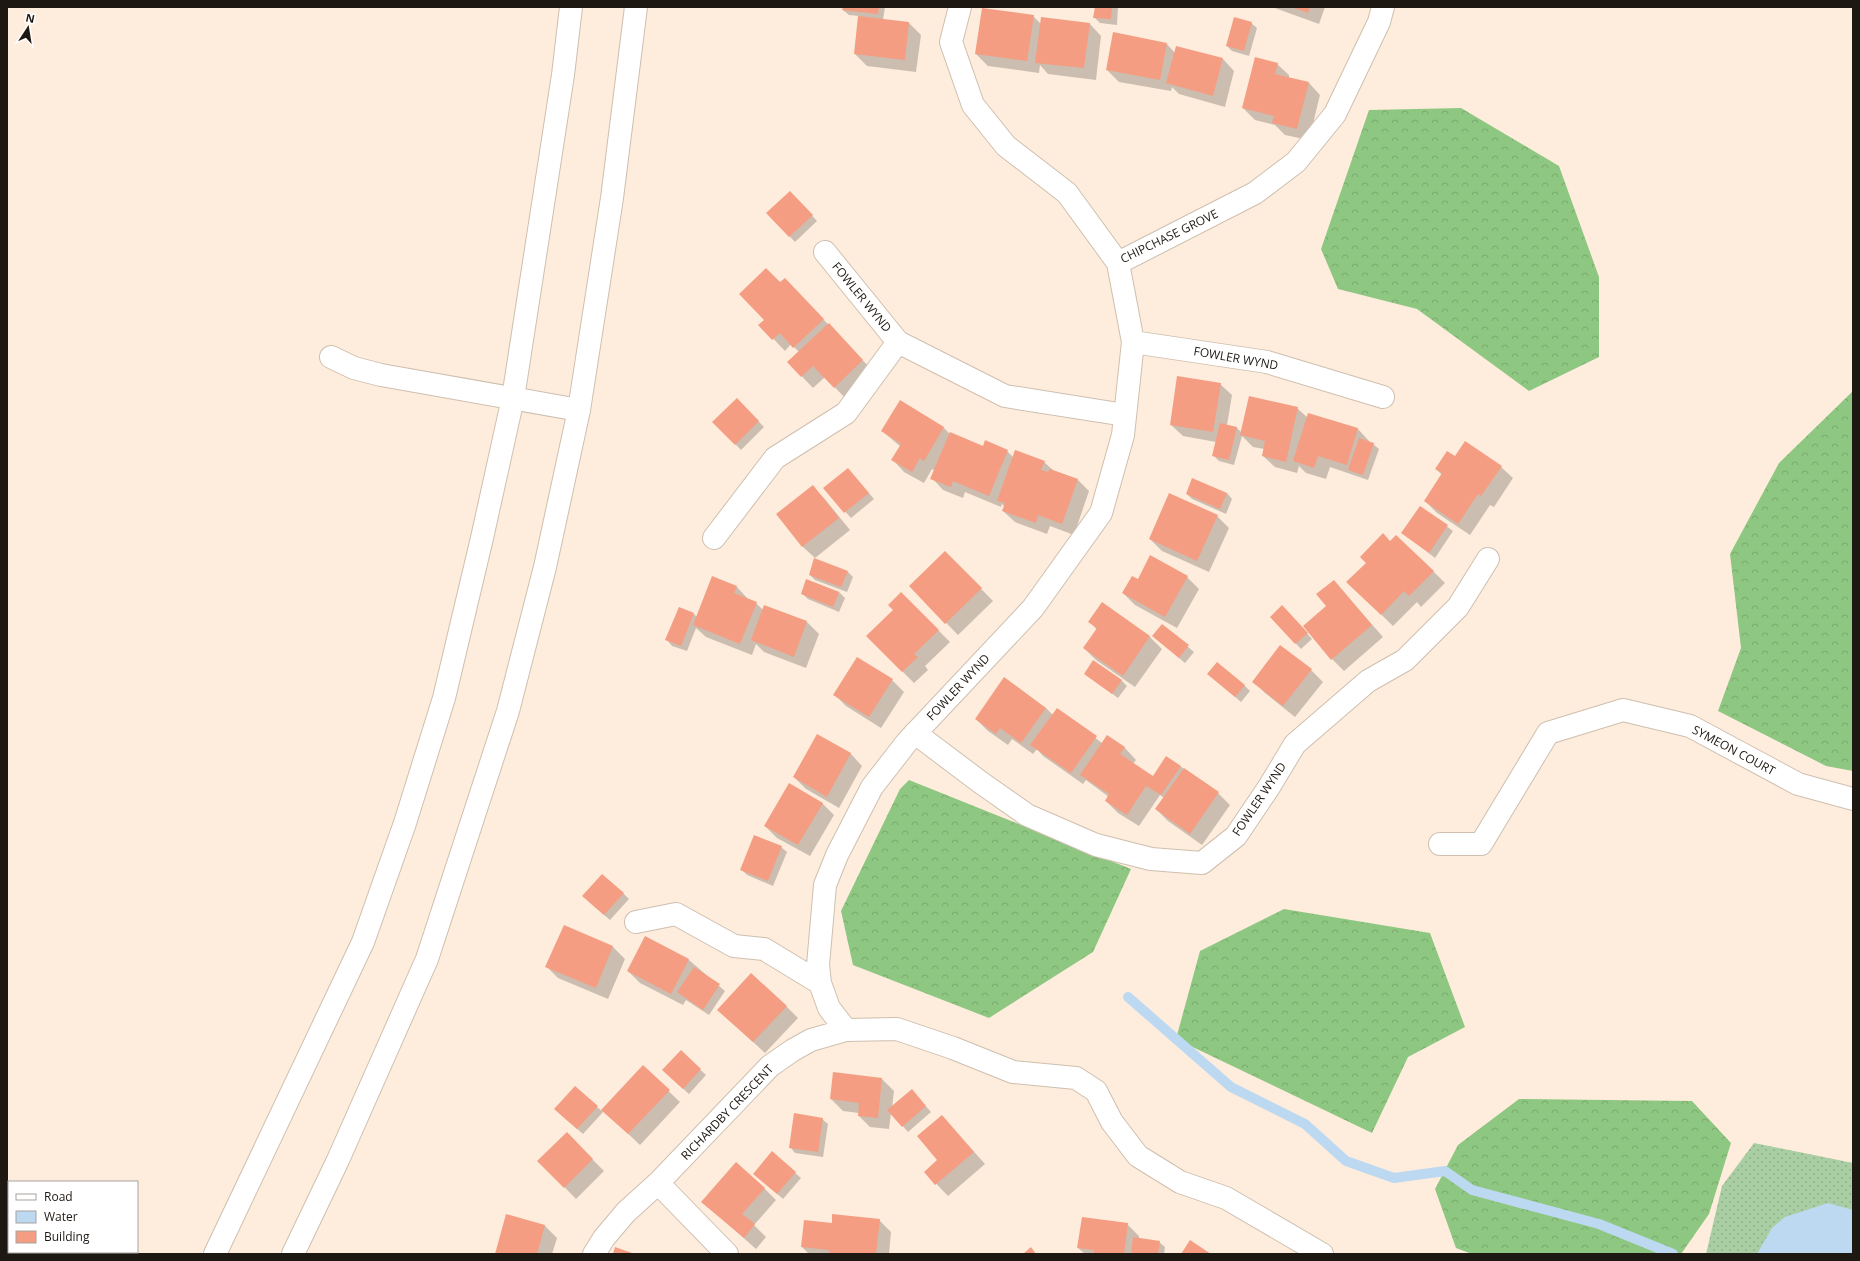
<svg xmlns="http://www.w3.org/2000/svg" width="1860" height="1261" font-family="'Open Sans',sans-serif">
  <defs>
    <pattern id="grass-dots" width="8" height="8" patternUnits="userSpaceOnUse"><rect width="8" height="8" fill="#aacea3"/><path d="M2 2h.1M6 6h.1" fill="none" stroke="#92b08b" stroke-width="1.8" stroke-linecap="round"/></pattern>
    <pattern id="forest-crowns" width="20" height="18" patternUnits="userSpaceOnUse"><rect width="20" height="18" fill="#8ec781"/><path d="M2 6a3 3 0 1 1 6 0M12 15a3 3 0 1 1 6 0" fill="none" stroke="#7aaa6e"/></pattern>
  </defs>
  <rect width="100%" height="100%" fill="#feeddd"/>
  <path fill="url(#grass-dots)" d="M1754 1143 1853 1163V1254H1706L1722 1186Z"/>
  <path fill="url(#forest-crowns)" d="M1461 108 1559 166 1599 277V357L1529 391 1417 309 1338 289 1321 249 1369 110Z
    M1853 391V771L1826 766 1718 711 1741 648 1730 554 1779 463Z
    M909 780 1131 869 1093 952 989 1018 853 965 841 911 900 789Z
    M1284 909 1430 933 1465 1027 1408 1057 1372 1133 1176 1039 1200 951Z
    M1519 1099 1692 1101 1731 1143 1709 1214 1681 1254H1472L1456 1248 1435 1189 1458 1145Z"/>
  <path fill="#bdd9f1" d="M1828 1203 1853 1210V1254H1757L1772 1228 1785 1217Z"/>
  <path fill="#0003" d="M844 7H885L883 20 909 23 921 35 916 72 867 66 855 54 859 16 849 15 843 10Z
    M1096 7H1118L1117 25 1100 23 1094 17Z
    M1272 7H1325L1319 24Z
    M1033 16 1041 24H1090L1101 36 1096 80 1048 74 1040 65 1039 73 988 66 976 54Z
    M1251 23 1257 28 1249 56 1232 51 1227 46Z
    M1166 43 1175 53 1223 59 1234 71 1225 107 1179 94 1172 87 1171 91 1119 82 1107 70Z
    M1277 64 1289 75V78L1309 83 1320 95 1309 140 1285 135 1275 125 1255 120 1243 108Z
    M790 192 817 221 795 242 767 213Z
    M780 283 796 291 874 372 846 399 825 377 813 388 788 362 799 352 791 344 785 351 760 325 766 320Z
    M1220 384 1232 395 1227 425 1237 428 1242 433 1297 408 1308 418 1358 429 1369 441V442L1373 444 1379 449 1368 480 1330 467 1326 479 1306 473 1299 466 1297 473 1275 467 1263 456 1264 449 1253 447 1242 436 1234 465 1219 461 1213 455 1216 442 1183 436 1171 425Z
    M737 399 764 427 741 450 714 422Z
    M901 401 944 428 950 434 983 447 1007 451 1013 457 1044 462 1054 471 1077 479 1089 491 1074 535 1050 526 1047 534 1015 522 1003 511 1005 507 1002 504 1001 507 965 492 963 498 943 490 932 478 935 471 932 469 924 483 904 472 893 460 901 447 882 431Z
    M1455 458 1501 467 1513 478 1494 507 1490 505 1470 535 1437 513 1425 501 1442 475 1436 469Z
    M853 475 874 499 851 518 824 488Z
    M812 486 824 498 850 530 815 558 803 547 778 514Z
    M1227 493 1232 499 1226 514 1192 499 1187 494Z
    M1421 507 1453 531 1435 558 1403 533Z
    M1217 516 1229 528 1209 572 1162 551 1150 539Z
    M1391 542 1433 571 1445 583 1421 607 1417 602 1393 626 1348 582Z
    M945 552 993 601 958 635 910 586Z
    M847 571 853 577 847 592 815 580 810 575Z
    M1187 577 1199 589 1177 628 1135 605 1123 593 1138 580Z
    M712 578 737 587 748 599 756 603 763 610 765 606 807 622 819 634 806 668 764 652 756 644 752 655 706 637 696 628 687 651 672 646 667 640 679 608 694 614 697 617Z
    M807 580 839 592 845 598 839 612 808 599 802 593Z
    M1334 581 1383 637 1344 671 1332 659Z
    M901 593 950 642 925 666 928 670 914 683 867 636 894 610Z
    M1102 603 1150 637 1162 649 1135 687 1096 660 1084 648 1097 630 1089 621Z
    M1288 612 1312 639 1301 649 1271 617Z
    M1162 625 1194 652 1185 663 1153 636Z
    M1311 670 1323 682 1295 717 1265 693 1253 681Z
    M1085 674 1121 680 1127 686 1118 698Z
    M1214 679 1244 685 1250 691 1241 702Z
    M892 680 904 692 881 728 846 706 835 695Z
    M1046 708 1053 715 1057 709 1102 743 1107 736 1125 748 1136 760 1133 764 1152 777 1180 766 1218 793 1230 805 1202 845 1168 821 1156 809 1164 798 1160 795 1139 826 1118 813 1106 801 1109 797 1086 780 1083 784 1043 756 1037 749 1033 754 1012 739 1008 745 988 731 976 719Z
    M818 736 851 754 862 766 839 808 806 789 794 777Z
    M822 803 834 815 810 856 777 838 765 826Z
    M781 847 787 852 773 886 747 875 741 869Z
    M623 893 629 899 610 920 589 902Z
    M564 926 613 947 625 959 608 999 558 978 547 967Z
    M645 937 689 960 725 991 709 1015 686 1000 683 1005 640 983 628 971Z
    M786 1006 798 1018 765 1053 730 1021Z
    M681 1052 706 1075 689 1094 669 1076Z
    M643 1067 680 1102 640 1145 604 1111 583 1134 561 1115 597 1107 602 1111Z
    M882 1079 894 1091 892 1108 917 1096 931 1112 908 1132 891 1113 889 1129 870 1127 859 1116V1113L843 1111 831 1099Z
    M942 1116 985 1164 948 1196 925 1172 938 1160Z
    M822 1119 828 1124 823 1157 795 1153 790 1147Z
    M567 1134 604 1171 576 1199 539 1161Z
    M772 1153 801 1178 783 1199 760 1179Z
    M764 1188 776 1200 754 1225 766 1237 756 1249 703 1202Z
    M507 1215 545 1226 557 1238 552 1254H496Z
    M879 1220 891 1232 889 1254H809L802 1247 832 1224Z
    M1127 1224 1139 1236V1239L1159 1242 1165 1247 1164 1254H1085L1078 1248Z"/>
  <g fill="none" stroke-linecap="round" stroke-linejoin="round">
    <path stroke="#bdd9f1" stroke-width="10" d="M1128 997 1231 1087 1305 1124 1346 1161 1394 1178 1445 1171 1472 1190 1599 1224 1673 1254"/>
  </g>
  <path fill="#f59d82" d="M843 7H879L878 14 842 10Z
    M1095 7H1112L1111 19 1093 18Z
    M1291 7H1310L1308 13Z
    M982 8 1034 15 1027 61 975 54Z
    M858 16 909 22 905 60 854 54Z
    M1041 17 1090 23 1084 68 1035 63Z
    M1234 17 1252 22 1244 51 1226 46Z
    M1113 32 1167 43 1160 80 1106 70Z
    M1176 46 1223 58 1213 96 1166 83Z
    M1255 57 1278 63 1275 74 1309 82 1297 129 1272 123 1274 116 1242 108Z
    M790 191 813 215 789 237 766 213Z
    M766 268 780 282 785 278 824 319 793 348 780 333 772 340 758 325 764 320 739 294Z
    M829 323 863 360 834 388 813 366 801 377 787 362Z
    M1177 376 1221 383 1213 432 1170 425Z
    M1249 396 1298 407 1286 462 1262 456 1265 441 1240 435Z
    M737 398 759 421 735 445 712 422Z
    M900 400 944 427 924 461 920 458 912 472 891 460 901 444 881 431Z
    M1308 413 1358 428 1347 465 1318 456 1314 468 1293 461Z
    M1220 423 1237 427 1229 460 1212 456Z
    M950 432 983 446 985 440 1008 450 989 496 953 481 951 487 930 479Z
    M1359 438 1374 443 1363 475 1348 470Z
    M1465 441 1502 466 1481 496 1478 494 1458 524 1424 501 1442 473 1435 469 1447 451 1455 456Z
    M1015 450 1045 461 1041 470 1048 472 1050 469 1078 479 1062 524 1038 515 1036 523 1002 511 1005 503 997 501Z
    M848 468 869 493 844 513 823 488Z
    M1192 478 1227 493 1220 509 1186 494Z
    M813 485 839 518 802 547 776 514Z
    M1169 493 1218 515 1197 561 1149 539Z
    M1420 506 1448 525 1429 553 1401 533Z
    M1383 533 1390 541 1396 535 1434 571 1409 596 1404 591 1381 615 1346 582 1366 563 1360 557Z
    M945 551 982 588 945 624 909 586Z
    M1150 555 1188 576 1165 617 1122 593 1132 576 1138 579Z
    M814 558 848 571 841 587 809 575Z
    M712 576 737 586 734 593 757 602 740 644 693 625Z
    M806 579 839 592 833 607 801 594Z
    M1334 580 1372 625 1331 660 1303 626 1326 606 1316 594Z
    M901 592 939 630 914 654 918 657 902 672 866 636 893 610 888 605Z
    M1102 602 1150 636 1123 676 1083 648 1097 628 1088 622Z
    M764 605 807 621 794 657 751 640Z
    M1282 605 1308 633 1295 644 1270 617Z
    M679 607 694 613 681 646 665 640Z
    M1162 624 1189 645 1179 658 1152 636Z
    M1280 645 1312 669 1283 706 1252 682Z
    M857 657 893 679 869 717 833 695Z
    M1093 660 1122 680 1112 694 1084 674Z
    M1217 662 1245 685 1235 697 1207 674Z
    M1004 677 1046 708 1021 743 1000 728 996 734 975 719Z
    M1057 708 1097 736 1071 773 1030 745Z
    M817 734 851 753 827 797 793 777Z
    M1107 735 1125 747 1120 754 1153 776 1166 756 1181 766 1161 795 1146 786 1127 815 1105 801 1109 794 1080 775Z
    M1184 768 1219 792 1190 834 1155 809Z
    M789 783 823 803 798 845 764 826Z
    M754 835 782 846 768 881 740 870Z
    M602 874 624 893 604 915 582 896Z
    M564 925 613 946 596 988 545 967Z
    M645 936 689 959 671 994 627 971Z
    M694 967 720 984 703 1010 677 992Z
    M751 973 787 1006 753 1042 717 1010Z
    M681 1050 701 1069 683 1089 662 1070Z
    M643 1065 670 1090 628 1134 601 1110Z
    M833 1072 882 1078 878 1118 858 1116 859 1103 830 1099Z
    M575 1086 598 1106 577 1129 554 1109Z
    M912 1089 926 1106 902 1127 887 1110Z
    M794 1113 823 1118 818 1152 789 1148Z
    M942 1115 974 1152 935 1185 924 1172 937 1160 917 1136Z
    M567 1132 593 1159 564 1188 537 1161Z
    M772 1151 796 1172 777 1194 753 1174Z
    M736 1162 765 1188 742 1214 755 1224 744 1238 701 1202Z
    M506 1214 545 1225 537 1254H495Z
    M832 1214 880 1219 876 1254H829V1250L801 1247 804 1220 832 1223Z
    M1082 1217 1128 1223 1124 1254H1094V1250L1077 1248Z
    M1133 1237 1160 1241 1158 1254H1131Z
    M1190 1240 1211 1254H1181Z
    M615 1247 635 1254H613Z
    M1031 1247 1036 1254H1023Z"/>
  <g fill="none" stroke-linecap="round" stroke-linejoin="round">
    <g stroke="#cebfaf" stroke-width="24">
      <path id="minor" d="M825 252 898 342
        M1118 263 1255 193 1296 162 1335 114 1379 22 1383 7
        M1133 342 1267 362 1383 397
        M331 357 354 368 381 375 579 410
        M714 538 775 458 846 413 898 342 1005 396 1125 415
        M915 733 980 782 1027 815 1096 845 1151 859 1202 863 1236 836 1269 787 1295 744 1368 681 1405 660 1458 607 1488 559
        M1440 844H1481L1548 733 1623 710 1690 726 1798 784 1853 799
        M636 922 676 914 734 946 764 949 820 983
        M846 1030 829 1008 820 983 818 965 825 885 837 855 872 787 907 742 1033 608 1101 513 1123 435 1133 342 1118 263 1067 193 1006 146 973 105 951 42 960 7
        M658 1183 727 1254
        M594 1254 604 1238 626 1212 658 1183 770 1066 793 1050 811 1040 846 1030 897 1029 953 1048 1013 1072 1076 1078 1096 1091 1112 1122 1138 1156 1180 1182 1226 1198 1322 1254"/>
    </g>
    <g stroke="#cebfaf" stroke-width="24">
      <path id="highway" d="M215 1254 363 942 405 823 444 698 482 538 513 398 563 75 571 7
        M293 1254 338 1160 427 959 508 711 545 567 579 410 612 198 636 7"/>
    </g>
    <use href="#minor" stroke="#fff" stroke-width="22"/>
    <use href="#highway" stroke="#fff" stroke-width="22"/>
  </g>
  <g text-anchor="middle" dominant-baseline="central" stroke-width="3.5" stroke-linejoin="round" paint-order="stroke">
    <g font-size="12" fill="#1e1812" stroke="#fff">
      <text transform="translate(1169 236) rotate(-26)">CHIPCHASE GROVE</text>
      <text transform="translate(862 297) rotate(51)">FOWLER WYND</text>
      <text transform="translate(1236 358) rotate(10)">FOWLER WYND</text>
      <text transform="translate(958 687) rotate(-47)">FOWLER WYND</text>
      <text transform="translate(1734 750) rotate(28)">SYMEON COURT</text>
      <text transform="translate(1259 799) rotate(-56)">FOWLER WYND</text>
      <text transform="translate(727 1112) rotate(-46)">RICHARDBY CRESCENT</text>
    </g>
  </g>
  <rect width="1860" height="1261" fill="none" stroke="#1e1812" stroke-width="16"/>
  <rect x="8" y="1181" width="130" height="72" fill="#ffffff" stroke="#a5a3a0"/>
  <rect x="16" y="1194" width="20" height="6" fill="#ffffff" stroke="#a5a3a0"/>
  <text x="44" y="1201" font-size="12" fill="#1e1812">Road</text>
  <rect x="16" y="1211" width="20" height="12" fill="#bdd9f1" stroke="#a5a3a0"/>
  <text x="44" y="1221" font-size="12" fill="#1e1812">Water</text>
  <rect x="16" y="1231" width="20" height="12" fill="#f59d82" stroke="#a5a3a0"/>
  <text x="44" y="1241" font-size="12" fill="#1e1812">Building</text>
  <g transform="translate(28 28) rotate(12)" stroke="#ffffff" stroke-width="3" paint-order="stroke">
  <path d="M0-3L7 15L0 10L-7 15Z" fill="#1e1812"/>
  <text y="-6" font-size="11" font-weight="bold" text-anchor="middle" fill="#1e1812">N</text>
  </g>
</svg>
